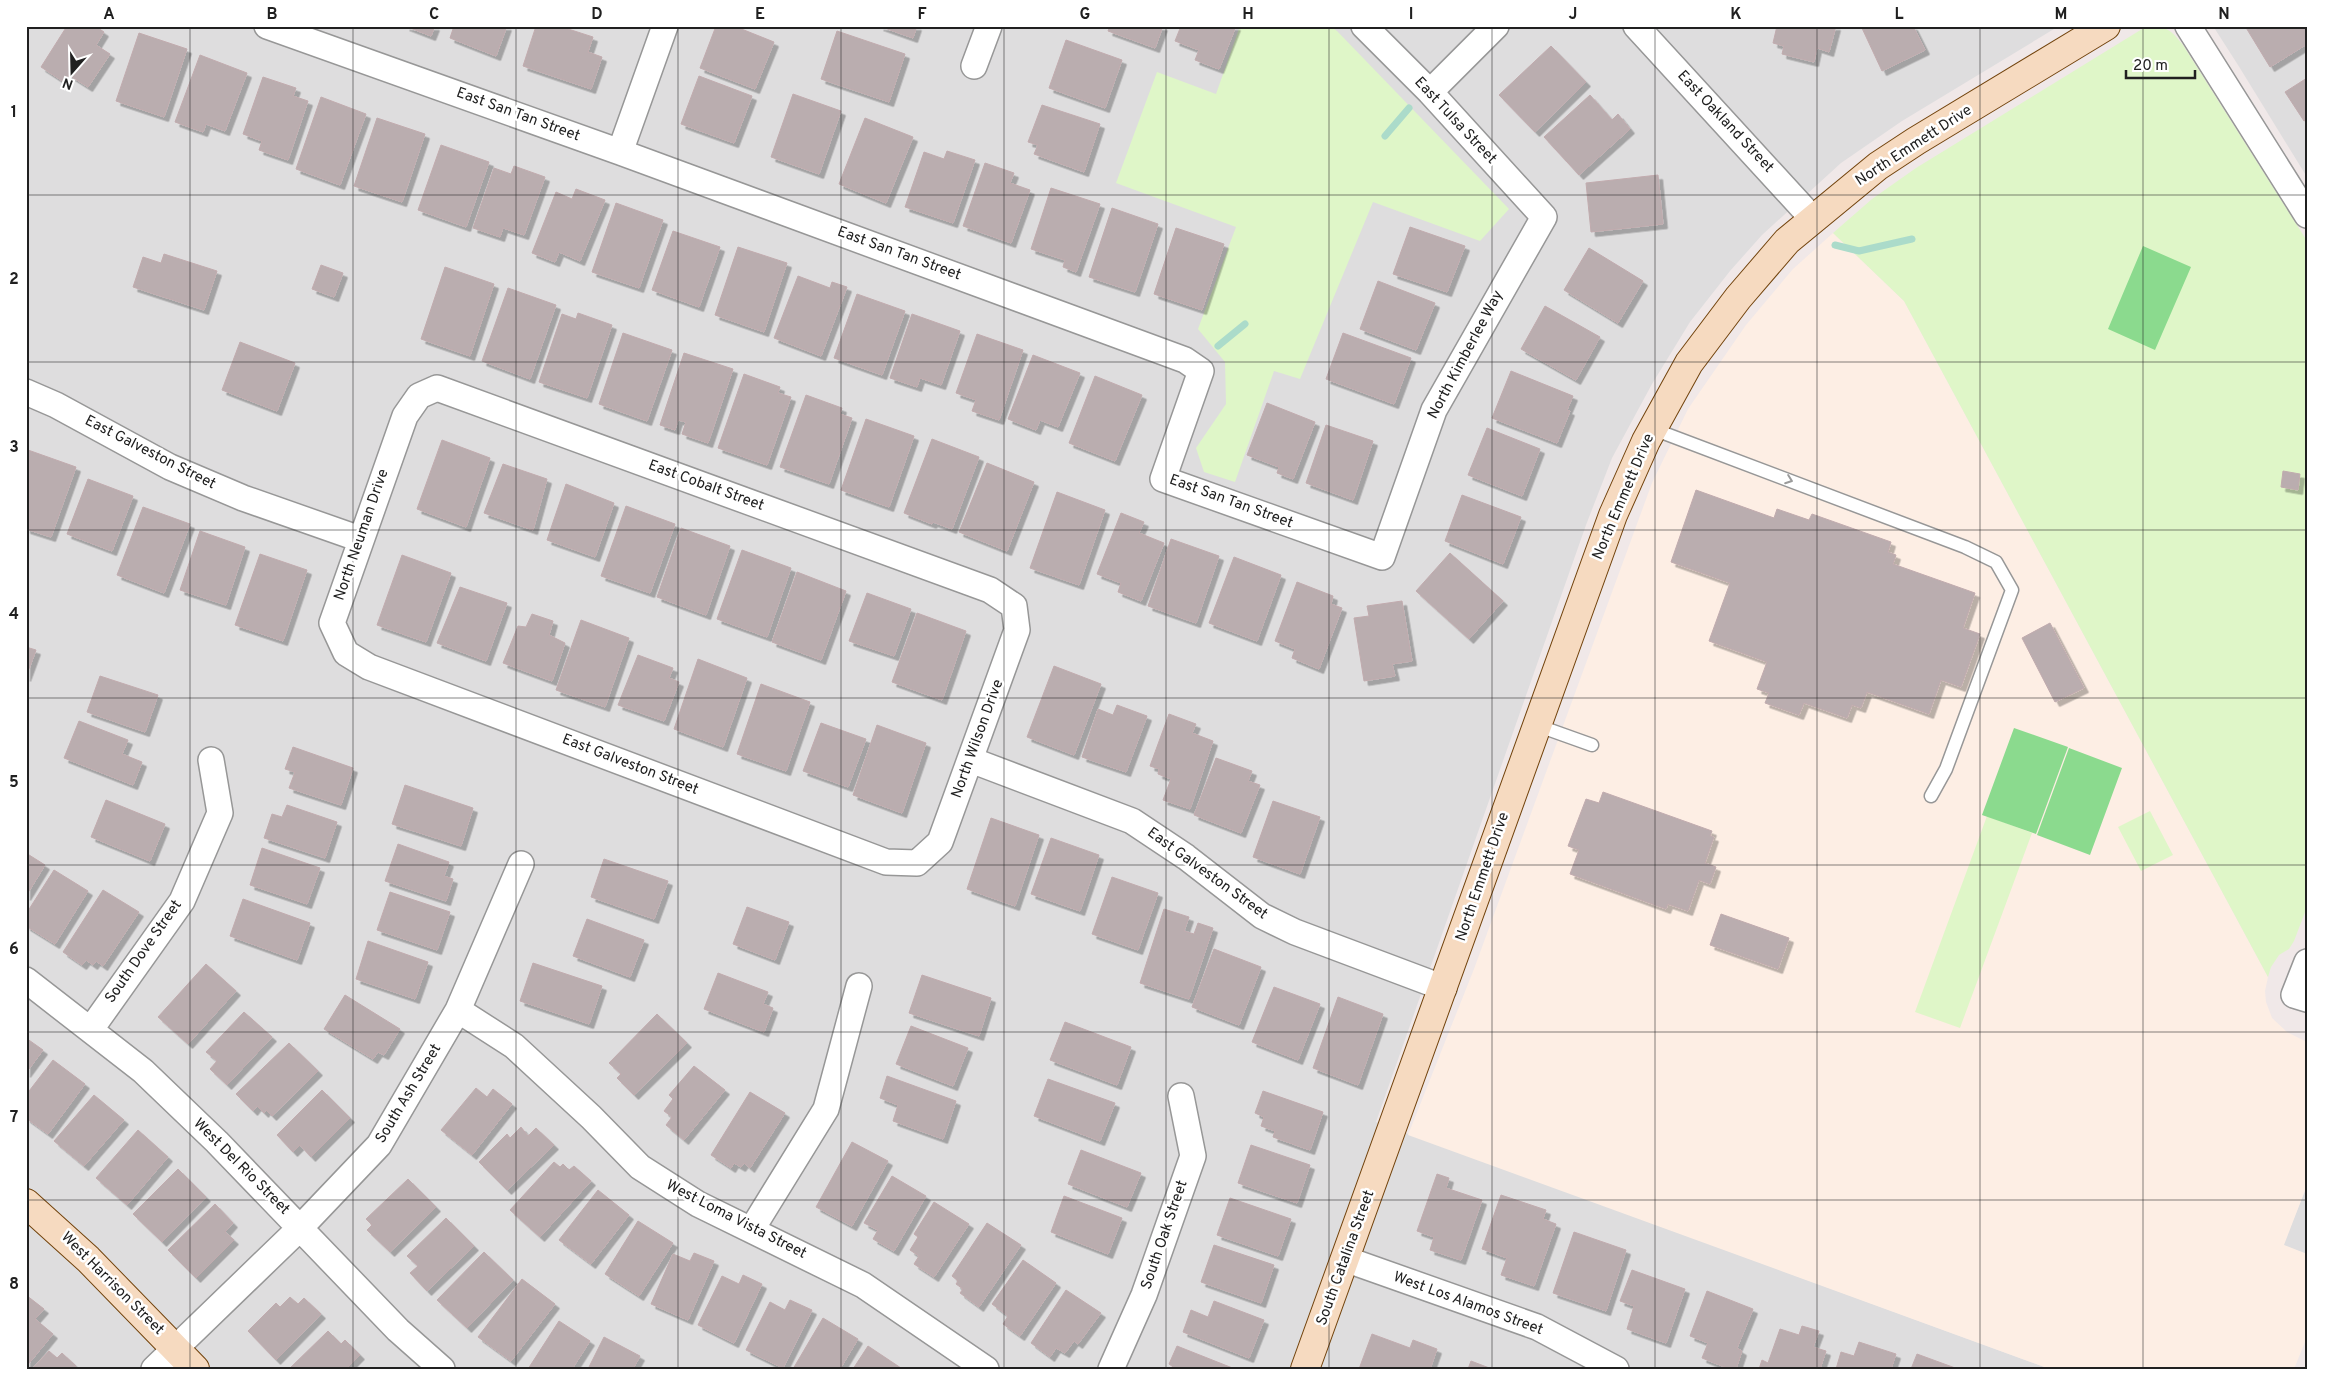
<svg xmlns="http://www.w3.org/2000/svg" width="2333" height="1395" font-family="Overpass,sans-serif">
  <defs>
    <filter id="shadow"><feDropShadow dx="4.5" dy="4.5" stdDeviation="0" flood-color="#0004"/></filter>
  </defs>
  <rect width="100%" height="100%" fill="#f0e8e8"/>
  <path fill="#deddde" d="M26 26H2059L1902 121 1841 163 1762 235 1730 271 1690 322 1652 384 1612 458 1586 525 1376 1122 2050 1369H26Z
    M2213 26H2307V177L2238 65Z
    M2307 1186V1254L2283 1245Z"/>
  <path fill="#fdeee4" d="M1833 233 1904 301 2268 977 2265 991 2266 1002 2272 1018 2287 1032 2307 1042V1185L2284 1245 2307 1254V1337L2294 1369H2050L1408 1135 1474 969 1652 483 1688 409 1746 325 1793 269Z"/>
  <path fill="#dff6c8" d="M1240 26H1330L1337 31 1509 209 1480 241 1373 202 1300 379 1274 371 1235 482 1204 472 1196 448 1226 404 1225 362 1198 329 1236 227 1116 183 1157 72 1216 94Z
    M2147 26C2167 26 2171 30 2183 45L2307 241V907L2294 941 2289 949 2279 955 2271 967 2268 977 1904 301 1833 233 1872 199 1916 168Z
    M2150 811 2173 855 2141 871 2118 827Z
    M1987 816 2032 833 1960 1028 1915 1012Z"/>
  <path fill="#8bda8e" d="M2143 246 2191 267 2155 350 2108 329Z
    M2014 728 2068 747 2036 834 1982 815Z
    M2069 748 2122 768 2090 855 2037 835Z"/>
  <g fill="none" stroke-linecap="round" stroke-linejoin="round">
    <path stroke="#abdbca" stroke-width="7" d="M1385 136 1409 108
      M1835 245 1859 251 1912 239
      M1218 346 1245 324"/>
  </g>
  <path fill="#baadaf" stroke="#c1abae" filter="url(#shadow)" d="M67 26H95L104 32 96 45 110 54 88 87 69 75 64 82 41 67Z
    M405 26H435L431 36Z
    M454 26H507L496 56 450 38Z
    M536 26H559L593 37 588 52 602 57 591 89 523 66Z
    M716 26H734L774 42 755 89 700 68Z
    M879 26H917L913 38Z
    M1110 26H1163L1155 48 1108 31Z
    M1181 26H1236L1219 69 1195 60 1199 50 1175 41Z
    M1777 26H1836L1829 52 1817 48 1814 62 1782 54 1784 46 1773 43Z
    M1861 26H1913L1925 50 1882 71Z
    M2245 26H2307V44L2270 67Z
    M837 31 905 54 889 102 821 79Z
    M139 33 187 49 164 117 116 101Z
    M1066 40 1122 60 1105 108 1049 88Z
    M1551 46 1586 82 1535 132 1499 95Z
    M200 55 247 73 225 131 206 124 203 132 175 122Z
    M699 76 752 96 734 143 681 124Z
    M263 77 296 88 293 96 308 101 288 160 259 150 262 141 243 134Z
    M2307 78V119L2304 121 2285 92Z
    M793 94 841 111 819 174 771 157Z
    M1590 95 1612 120 1618 114 1630 129 1579 175 1544 137Z
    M321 97 366 114 340 185 296 169Z
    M1042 105 1100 124 1084 172 1034 154 1038 145 1028 142Z
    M377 118 425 134 402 202 354 186Z
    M865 118 913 137 886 203 839 184Z
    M441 145 489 162 466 227 418 210Z
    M947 151 975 160 953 223 905 207 924 152 944 159Z
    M985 163 1014 173 1010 183 1030 190 1011 243 963 226Z
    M514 166 545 177 524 235 503 228 500 237 473 228 494 168 511 174Z
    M1658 175 1663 224 1591 232 1586 183Z
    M1051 188 1100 204 1076 272 1063 267 1065 260 1031 249Z
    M576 189 605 200 580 261 559 252 555 262 532 253 556 192 572 199Z
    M616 203 663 220 639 288 592 272Z
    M1112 208 1158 224 1135 292 1089 277Z
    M1410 227 1465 246 1447 292 1393 274Z
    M1176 228 1224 244 1202 310 1154 294Z
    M673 231 720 247 699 307 652 290Z
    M738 247 787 263 764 332 715 315Z
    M1589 248 1643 281 1618 323 1564 290Z
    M164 254 217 271 204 310 133 287 143 257 161 263Z
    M321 265 343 273 334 297 312 289Z
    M445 267 494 284 470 356 421 339Z
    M798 276 830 288 832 282 847 287 821 356 774 338Z
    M1378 281 1435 303 1416 350 1360 329Z
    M508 288 556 305 530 379 482 361Z
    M857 294 905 311 882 375 834 358Z
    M1545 306 1600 337 1576 380 1521 349Z
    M578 313 612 325 587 398 539 382 562 314 576 319Z
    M912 314 960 331 941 385 920 378 917 387 890 378Z
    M623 333 672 350 647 421 599 404Z
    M1343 333 1411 358 1394 404 1326 379Z
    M977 334 1023 350 999 420 972 411 976 400 956 393Z
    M240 342 295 363 277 411 222 390Z
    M684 353 733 369 708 443 682 434 686 422 678 420 675 430 660 425Z
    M1033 355 1080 373 1058 427 1040 420 1036 430 1008 419Z
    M1511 371 1573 396 1567 410 1570 411 1557 443 1492 418Z
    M744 374 780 387 778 393 791 397 767 465 718 448Z
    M1095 376 1142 395 1115 461 1069 443Z
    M806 395 842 408 840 414 852 418 829 484 780 467Z
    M1267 403 1315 422 1293 479 1277 473 1279 467 1247 455Z
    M866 419 914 436 889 507 841 490Z
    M1326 425 1373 441 1353 500 1306 483Z
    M1487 428 1540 449 1522 496 1468 475Z
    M932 439 979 457 952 529 933 522 932 524 904 513Z
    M442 440 490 458 466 527 417 509Z
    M28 450 76 467 51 537 26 529Z
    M987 463 1034 482 1007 551 959 532Z
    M503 464 547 479 533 530 484 513Z
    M2283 471 2300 474 2298 490 2281 487Z
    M88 479 133 496 112 551 67 534Z
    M566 484 614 503 595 557 547 540Z
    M1696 490 1774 518 1777 509 1809 520 1812 514 1891 542 1888 552 1896 555 1893 564 1975 593 1963 628 1980 634 1961 687 1941 680 1929 714 1867 692 1861 708 1852 705 1847 718 1804 703 1799 715 1765 703 1769 693 1757 689 1767 662 1709 641 1730 583 1671 562Z
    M1057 492 1105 510 1079 585 1030 568Z
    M1462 495 1521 517 1503 564 1445 541Z
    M626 506 675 524 650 593 601 576Z
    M143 507 190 524 164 593 117 575Z
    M1121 513 1144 522 1139 533 1164 543 1141 601 1118 592 1121 583 1097 574Z
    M681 528 730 546 706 615 657 597Z
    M200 531 245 547 226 605 180 590Z
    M1171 539 1219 556 1196 623 1148 606Z
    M742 550 791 568 767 637 717 619Z
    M1450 553 1503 601 1469 639 1416 591Z
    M260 554 307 570 283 641 235 625Z
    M402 555 451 573 426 642 377 625Z
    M1234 557 1281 575 1257 641 1209 623Z
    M797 572 846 591 821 660 772 642Z
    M1297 582 1333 596 1331 604 1342 608 1319 669 1292 658 1295 649 1275 641Z
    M460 587 507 603 486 661 437 643Z
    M867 593 911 609 894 656 849 641Z
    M1402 601 1412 661 1392 664 1395 676 1364 681 1354 618 1369 616 1367 606Z
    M917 613 966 631 942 700 892 682Z
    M532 614 553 621 549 635 565 643 552 681 503 663 518 626 526 627Z
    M581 620 629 638 605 707 556 690Z
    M2050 623 2084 688 2055 702 2022 638Z
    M26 647 36 650 26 677Z
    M638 655 673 668 669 678 679 682 664 721 618 705Z
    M698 659 747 678 723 747 674 729Z
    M1054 666 1101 684 1074 755 1027 737Z
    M100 676 158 695 145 732 87 712Z
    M761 684 810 702 786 771 737 754Z
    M1117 705 1147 716 1126 772 1082 757 1098 709 1113 715Z
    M1169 714 1196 724 1192 733 1213 741 1190 809 1163 800 1171 779 1158 774 1159 769 1150 766Z
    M79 721 128 740 122 754 142 762 133 785 64 758Z
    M821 723 866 739 848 787 803 771Z
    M877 725 926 743 902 813 853 795Z
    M293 747 353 768 341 805 289 788 295 772 285 769Z
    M1216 758 1252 771 1248 781 1260 785 1241 833 1194 815Z
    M405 785 473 808 461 846 392 824Z
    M1603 792 1712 831 1710 836 1714 837 1705 863 1716 867 1710 884 1699 880 1688 911 1668 904 1666 909 1570 874 1579 850 1568 846 1586 799 1599 803Z
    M106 800 165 824 150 861 91 837Z
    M1273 801 1320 817 1300 874 1253 857Z
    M287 805 337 822 325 858 264 838 272 814 282 817Z
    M991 818 1039 835 1015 906 967 889Z
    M1051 838 1099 855 1080 911 1031 894Z
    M398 844 449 862 444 876 453 879 446 901 385 881Z
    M262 848 320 868 307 904 250 885Z
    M26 853 45 865 26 896Z
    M604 859 668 881 654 919 591 897Z
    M54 870 88 891 55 944 26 926V914Z
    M1112 877 1158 893 1138 950 1092 934Z
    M103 890 139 912 103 966 96 961 93 965 86 960 82 965 63 952Z
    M390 892 450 912 437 950 377 930Z
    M243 899 310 923 297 960 230 936Z
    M747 907 789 922 775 960 733 944Z
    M1164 909 1189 917 1184 931 1194 934 1198 923 1213 928 1189 999 1140 983Z
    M1721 914 1789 938 1778 969 1710 945Z
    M587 919 644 940 630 977 573 956Z
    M368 941 428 962 415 999 356 979Z
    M1214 949 1261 967 1239 1025 1192 1007Z
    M533 963 602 986 589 1024 520 1001Z
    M206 964 236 991 188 1044 158 1017Z
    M718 973 768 992 763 1004 773 1008 764 1032 704 1009Z
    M922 975 991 998 979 1036 909 1013Z
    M1274 987 1320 1004 1298 1060 1252 1042Z
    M345 995 400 1029 384 1055 378 1052 373 1059 324 1029Z
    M1338 997 1383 1014 1358 1085 1313 1068Z
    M244 1012 272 1037 227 1085 210 1069 217 1061 206 1052Z
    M657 1014 687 1043 634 1095 617 1078 621 1074 609 1063Z
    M1065 1022 1131 1047 1117 1085 1050 1060Z
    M911 1026 968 1048 953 1086 896 1064Z
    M26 1038 43 1050 26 1073Z
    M289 1043 318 1071 272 1116 266 1110 264 1113 257 1106 253 1111 236 1094Z
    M53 1060 85 1084 48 1134 26 1118V1095Z
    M694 1066 725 1090 684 1140 666 1125 672 1117 664 1111 673 1099 669 1095Z
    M887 1076 956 1101 943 1139 893 1121 898 1105 880 1098Z
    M1048 1079 1115 1103 1100 1141 1034 1116Z
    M476 1088 487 1097 493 1089 512 1104 472 1155 441 1130Z
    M322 1090 350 1118 311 1157 300 1145 293 1152 277 1135Z
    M1263 1091 1323 1112 1310 1150 1273 1137 1275 1131 1261 1126 1264 1117 1255 1113Z
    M750 1092 785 1113 750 1168 744 1163 741 1167 734 1163 731 1168 711 1155Z
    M94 1095 124 1120 84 1166 54 1141Z
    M521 1127 528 1136 536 1128 554 1145 507 1190 479 1162 507 1134 510 1138Z
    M138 1130 168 1157 127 1205 96 1178Z
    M852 1142 888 1161 852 1226 816 1207Z
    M1251 1145 1310 1165 1297 1203 1238 1183Z
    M1081 1150 1141 1173 1127 1207 1068 1184Z
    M554 1162 560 1167 563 1164 569 1170 574 1166 591 1181 540 1237 510 1210Z
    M178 1169 206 1197 162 1242 133 1214Z
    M1437 1174 1449 1178 1446 1188 1482 1200 1461 1260 1430 1250 1434 1237 1417 1231Z
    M892 1176 926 1196 894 1251 873 1239 878 1230 864 1223Z
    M408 1179 436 1207 390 1252 367 1230 372 1225 366 1219Z
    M598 1190 629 1215 591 1264 559 1240Z
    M1501 1195 1546 1210 1543 1219 1556 1224 1534 1286 1501 1275 1507 1258 1482 1249Z
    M1064 1196 1122 1218 1108 1254 1051 1232Z
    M1230 1198 1291 1219 1278 1256 1217 1235Z
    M934 1202 969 1224 934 1277 914 1264 919 1256 910 1250 918 1237 914 1234Z
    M215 1204 233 1223 225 1232 234 1240 196 1278 168 1250Z
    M446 1218 474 1246 427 1291 410 1273 418 1266 407 1256Z
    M638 1221 673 1243 639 1296 605 1274Z
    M987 1223 1021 1245 979 1307 960 1293 963 1289 956 1284 958 1281 952 1276Z
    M1574 1232 1626 1250 1606 1311 1553 1293Z
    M1214 1245 1274 1265 1261 1303 1201 1282Z
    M484 1252 513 1280 467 1328 437 1300Z
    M694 1253 714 1261 688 1320 651 1304 673 1254 690 1261Z
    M1023 1260 1056 1283 1020 1336 1003 1324 1008 1316 992 1304Z
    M1632 1270 1685 1289 1666 1343 1627 1329 1634 1306 1620 1301Z
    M743 1275 762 1284 734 1343 698 1325 722 1276 739 1284Z
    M522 1279 555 1304 511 1361 478 1337Z
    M1066 1290 1101 1313 1078 1344 1074 1341 1065 1353 1056 1348 1050 1357 1031 1343Z
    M1707 1291 1753 1309 1737 1348 1742 1351 1736 1369H1730L1702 1358 1708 1343 1690 1336Z
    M26 1295 44 1309 35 1319 53 1334 26 1367Z
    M290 1297 298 1304 304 1298 321 1314 276 1360 248 1331 276 1303 280 1307Z
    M790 1300 812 1310 783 1368 746 1350 770 1302 785 1310Z
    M1214 1301 1264 1320 1249 1358 1183 1332 1191 1310 1208 1317Z
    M823 1318 858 1339 840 1369H793Z
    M559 1321 590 1341 572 1369H528Z
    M1802 1326 1819 1331 1813 1347 1826 1351 1820 1369H1759L1762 1360 1768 1363 1780 1329 1799 1335Z
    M328 1331 341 1344 345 1340 360 1355 346 1369H289Z
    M1372 1334 1410 1348 1413 1340 1437 1349 1430 1369H1359Z
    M604 1337 640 1356 633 1369H588Z
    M1859 1342 1896 1354 1891 1369H1836L1841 1352 1854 1356Z
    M868 1346 901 1368V1369H853Z
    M1177 1346 1235 1369H1176L1169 1364Z
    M49 1351 57 1358 62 1353 76 1366 73 1369H32Z
    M1917 1354 1958 1369H1911Z
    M1471 1361 1492 1369H1468Z"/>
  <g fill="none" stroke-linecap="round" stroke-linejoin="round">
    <g stroke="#979797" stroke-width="15">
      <path id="lane" d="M1653 429 1965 547 1996 562 2012 590 1946 769 1931 796
        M1536 725 1592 745"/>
    </g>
    <g stroke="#979797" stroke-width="28">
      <path id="street" d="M267 26 620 152 1185 360 1201 371 1163 479 1382 557 1434 410 1544 217 1430 92 1364 26
        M1636 26 1813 219
        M2188 26 2307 215
        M974 66 989 26
        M1430 92 1496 26
        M620 152 665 26
        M437 388 990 590 1014 606 1017 630 940 842 917 863 886 862 369 667 346 653 332 623 405 416 419 396Z
        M26 392 56 405 170 467 243 498 360 539
        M971 760 1132 821 1186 857 1262 916 1295 932 1444 988
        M2307 962 2294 995 2307 999
        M26 980 143 1071 217 1142 398 1330 442 1369
        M458 1010 514 1046 591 1117 640 1167 698 1204 863 1285 986 1369
        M91 1029 182 901 220 813 211 760
        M752 1229 826 1109 859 986
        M1345 1259 1537 1327 1616 1369
        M154 1369 300 1228 379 1145 458 1010 521 864
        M1111 1369 1144 1295 1193 1156 1181 1096"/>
    </g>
    <g stroke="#72430c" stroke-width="30">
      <path id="secondary" d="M26 1203 88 1259 195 1369
        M1305 1369 1613 515 1646 441 1689 363 1738 298 1787 241 1878 166 1916 141 2106 26"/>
    </g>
    <use href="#lane" stroke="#fff" stroke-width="12"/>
    <use href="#street" stroke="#fff" stroke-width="25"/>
    <use href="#secondary" stroke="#f6dac0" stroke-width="28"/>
  </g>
  <defs><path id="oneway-chevron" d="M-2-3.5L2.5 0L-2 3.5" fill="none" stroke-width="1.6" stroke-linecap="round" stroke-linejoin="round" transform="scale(1.25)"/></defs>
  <use stroke="#9b9b9b" href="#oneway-chevron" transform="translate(1789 480) rotate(20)"/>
  <path fill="none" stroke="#202020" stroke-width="1" stroke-opacity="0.55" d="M190 26V1369M353 26V1369M516 26V1369M678 26V1369M841 26V1369M1004 26V1369M1166 26V1369M1329 26V1369M1492 26V1369M1655 26V1369M1817 26V1369M1980 26V1369M2143 26V1369M26 195H2307M26 362H2307M26 530H2307M26 698H2307M26 865H2307M26 1032H2307M26 1200H2307"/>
  <g text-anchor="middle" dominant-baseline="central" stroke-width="5" stroke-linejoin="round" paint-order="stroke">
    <g font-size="15" fill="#202020" stroke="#fff">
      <text transform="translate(518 115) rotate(20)">East San Tan Street</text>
      <text transform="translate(1455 121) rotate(47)">East Tulsa Street</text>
      <text transform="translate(1725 122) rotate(47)">East Oakland Street</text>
      <text transform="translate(1914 146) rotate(-33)">North Emmett Drive</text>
      <text transform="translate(899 254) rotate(20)">East San Tan Street</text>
      <text transform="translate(1466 355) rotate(-62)">North Kimberlee Way</text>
      <text transform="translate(150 453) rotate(27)">East Galveston Street</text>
      <text transform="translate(706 486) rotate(20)">East Cobalt Street</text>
      <text transform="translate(1624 497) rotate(-67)">North Emmett Drive</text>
      <text transform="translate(1231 502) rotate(20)">East San Tan Street</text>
      <text transform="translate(362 535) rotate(-71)">North Neuman Drive</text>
      <text transform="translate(978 739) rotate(-70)">North Wilson Drive</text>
      <text transform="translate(630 765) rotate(21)">East Galveston Street</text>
      <text transform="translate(1207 874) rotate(36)">East Galveston Street</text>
      <text transform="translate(1483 877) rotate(-71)">North Emmett Drive</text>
      <text transform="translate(144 952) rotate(-55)">South Dove Street</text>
      <text transform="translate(409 1094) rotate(-59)">South Ash Street</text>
      <text transform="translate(241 1167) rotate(45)">West Del Rio Street</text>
      <text transform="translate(736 1220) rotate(27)">West Loma Vista Street</text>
      <text transform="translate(1165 1235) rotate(-71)">South Oak Street</text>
      <text transform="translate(1346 1258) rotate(-70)">South Catalina Street</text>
      <text transform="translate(112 1284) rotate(45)">West Harrison Street</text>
      <text transform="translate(1468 1304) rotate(20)">West Los Alamos Street</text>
    </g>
  </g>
  <rect width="2333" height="1395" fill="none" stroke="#ffffff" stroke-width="55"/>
  <g transform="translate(72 72) rotate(200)" stroke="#ffffff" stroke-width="4" paint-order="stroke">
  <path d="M0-4L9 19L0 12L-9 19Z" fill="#202020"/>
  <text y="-8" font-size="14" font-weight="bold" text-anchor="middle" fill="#202020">N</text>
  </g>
  <path d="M2126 70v8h69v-8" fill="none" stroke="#202020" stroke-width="2.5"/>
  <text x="2133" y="70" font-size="15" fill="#202020" stroke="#ffffff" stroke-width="4" paint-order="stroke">20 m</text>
  <rect x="28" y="28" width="2278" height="1340" fill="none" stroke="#202020" stroke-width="2"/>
  <g font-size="16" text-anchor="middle" font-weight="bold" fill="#202020">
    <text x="109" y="19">A</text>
    <text x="272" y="19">B</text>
    <text x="434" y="19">C</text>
    <text x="597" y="19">D</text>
    <text x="760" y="19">E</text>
    <text x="922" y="19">F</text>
    <text x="1085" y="19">G</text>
    <text x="1248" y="19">H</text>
    <text x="1411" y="19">I</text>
    <text x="1573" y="19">J</text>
    <text x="1736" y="19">K</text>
    <text x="1899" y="19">L</text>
    <text x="2061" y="19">M</text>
    <text x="2224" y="19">N</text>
    <text x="14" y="117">1</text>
    <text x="14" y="284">2</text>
    <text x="14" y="452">3</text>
    <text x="14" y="619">4</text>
    <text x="14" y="787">5</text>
    <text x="14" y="954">6</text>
    <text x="14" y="1122">7</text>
    <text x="14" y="1289">8</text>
  </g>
</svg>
